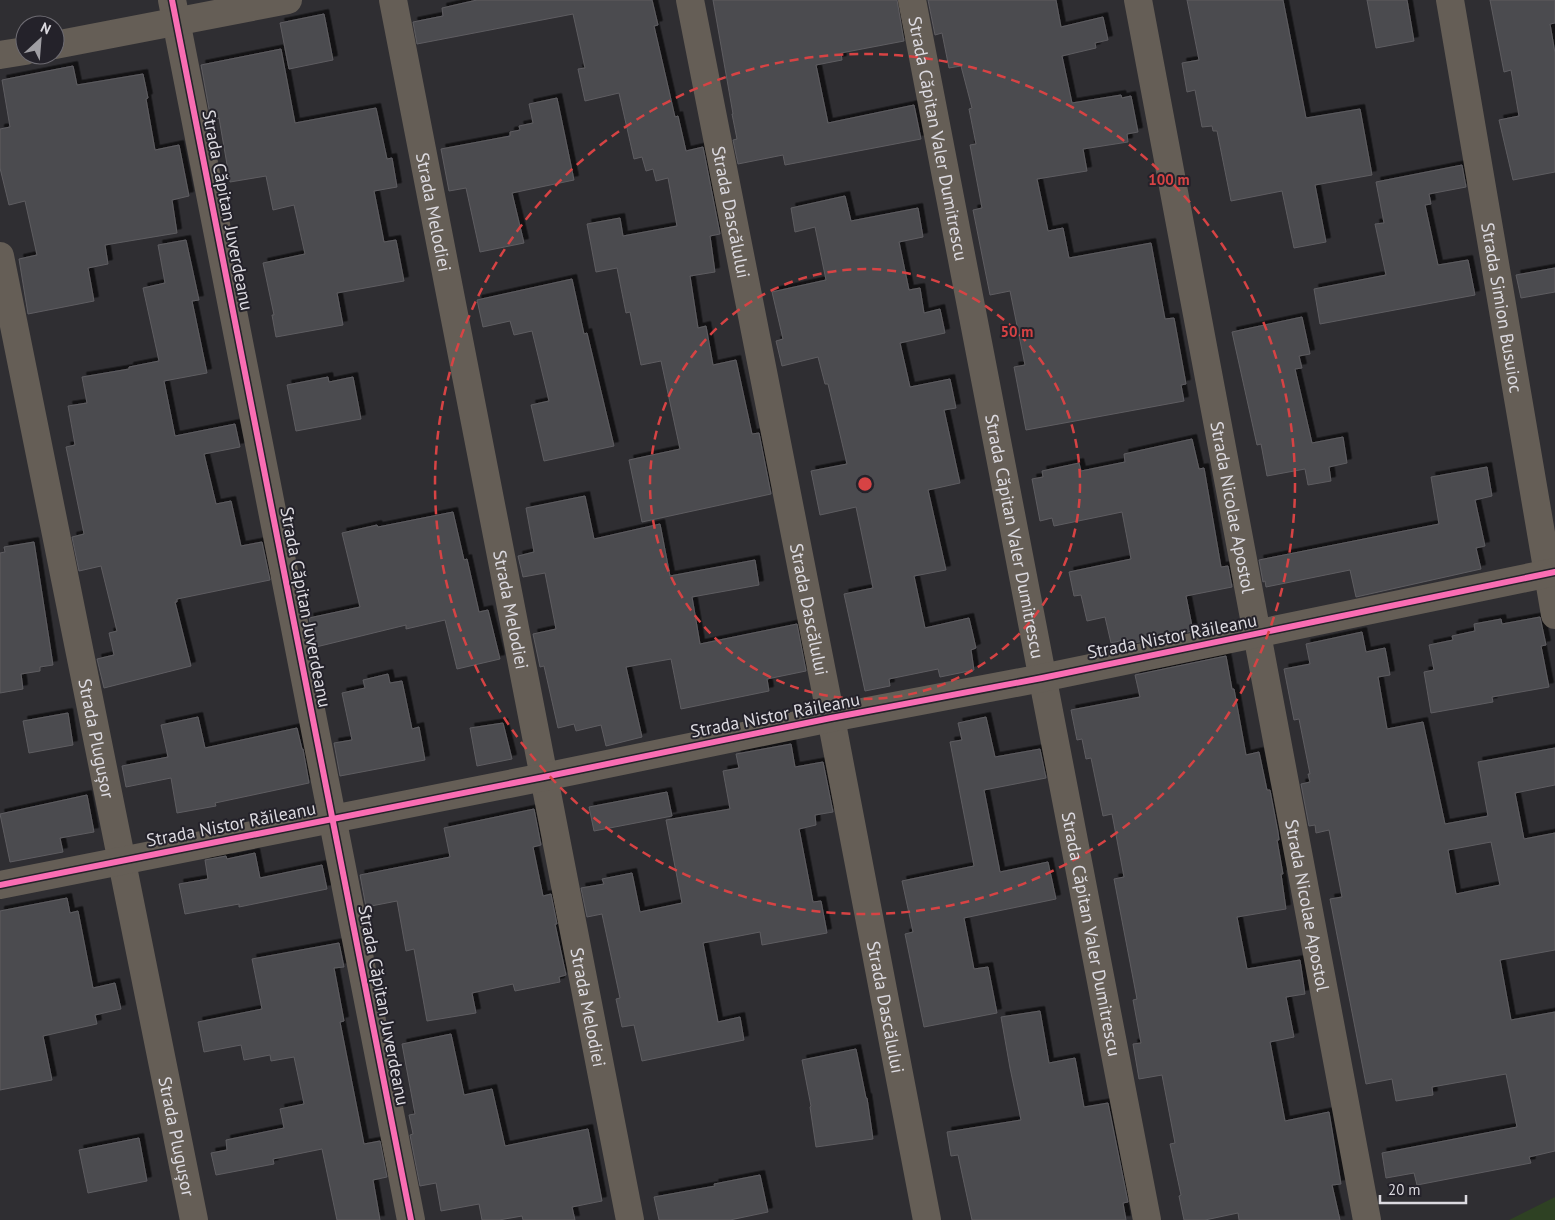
<svg xmlns="http://www.w3.org/2000/svg" width="1555" height="1220" font-family="'PT Sans',sans-serif">
  <defs>
    <filter id="shadow"><feDropShadow dx="4.5" dy="-4.5" stdDeviation="0" flood-color="#0009"/></filter>
  </defs>
  <rect width="100%" height="100%" fill="#2f2e32"/>
  <path fill="#2e4123" d="M1555 1197V1220H1509Z"/>
  <path fill="#4c4b4f" stroke="#5e5d61" fill-rule="evenodd" filter="url(#shadow)" d="M477 0H652L658 25 654 26 675 117 678 116 686 151 703 147 720 234 710 236 715 272 690 276 698 328 706 326 713 365 736 360 752 434 759 433 771 494 642 522 629 460 680 449 661 361 641 365 630 312 626 313 617 268 596 272 587 224 620 218 623 236 677 226 668 178 656 181 653 169 646 171 642 157 634 159 619 93 585 101 578 69 585 68 573 14 417 44 413 22 443 16 442 8Z
    M713 0H897L904 41 841 53 842 60 816 65 828 123 914 105 921 139 785 165 783 155 738 164 733 140 737 139 732 114H733Z
    M928 0H1056L1061 27 1103 17 1108 40 1095 43 1096 48 1062 56 1072 103 1121 95 1122 98 1131 96 1138 132 1127 134 1128 142 1083 149 1087 171 1037 179 1048 231 1063 228 1069 258 1151 243 1165 319 1174 318 1186 384 1181 385 1184 401 1026 430 1014 367 1025 365 1010 291 990 295 973 210 982 208 970 145 976 144 969 109 972 108 961 66 949 68 942 33 935 35Z
    M1187 0H1283L1306 118 1360 109 1372 175 1315 185 1326 242 1294 248 1282 191 1231 201 1217 131H1213L1212 126 1202 127 1195 90 1187 92 1182 63 1199 60Z
    M1367 0H1407L1414 41 1376 48Z
    M1490 0H1555V23L1550 24 1555 53V172L1513 180 1499 120 1519 116 1511 70 1504 72Z
    M324 14 333 60 289 69 280 23Z
    M281 49 295 123 376 108 387 159 392 158 397 187 374 191 384 242 396 240 404 281 337 293 343 325 276 337 272 315H274L263 263 305 254 294 205 273 210 266 176 230 182 219 118 211 120 201 65Z
    M73 66 77 85 143 74 148 98 146 99 155 150 179 145 189 196 172 200 177 233 105 245 108 264 88 268 94 301 28 314 19 259 37 255 25 201 9 205 0 168V129L10 127 2 80Z
    M557 98 574 180 512 193 524 243 480 252 466 188 449 191 441 149 510 136V132L520 130 519 126 533 123 529 104Z
    M1462 165 1466 187 1429 194 1431 204 1425 205 1438 265 1468 260 1475 295 1320 324 1314 289 1386 275 1375 224 1384 223 1376 182Z
    M845 196 851 221 918 208 923 237 899 242 909 290 920 288 924 313 940 309 945 333 900 343 910 387 950 379 956 408 944 410 960 483 928 490 946 570 914 576 925 628 969 618 976 648 971 650 974 670 940 677 938 669 889 679 890 686 865 691 844 594 873 588 856 507 820 515 811 471 847 464 828 384H825L818 357 782 366 776 341 783 339 772 292 826 280 815 227 795 232 791 208Z
    M186 240 199 300 192 301 207 373 164 381 175 436 235 424 240 447 204 454 216 504 231 501 241 546 262 542 270 580 177 599V602H175L191 666 104 688 97 659 114 655 109 633 117 631 101 566 79 571 72 537 84 534 66 447 75 445 68 406 87 403 82 377 129 369V367L159 361 143 288 165 283 158 245Z
    M1555 268V292L1521 298 1516 275Z
    M572 279 584 334 587 333 614 446 544 461 531 405 549 401 532 331 514 335 510 321 483 327 477 300Z
    M1302 317 1310 354 1299 356 1302 368 1295 369 1312 443 1343 437 1347 463 1329 467 1331 481 1308 485 1305 469 1267 476 1261 444 1257 445 1232 332Z
    M328 377 329 382 353 377 361 419 296 431 287 385Z
    M1192 439 1199 469 1204 468 1221 567 1228 566 1232 587 1186 596 1193 631 1129 644 1128 639 1111 643 1105 617 1087 621 1081 595 1074 596 1069 572 1131 559 1122 512 1054 526 1052 518 1040 521 1032 479 1043 477 1042 471 1079 463 1081 471 1125 462 1124 454Z
    M1487 467 1492 496 1475 500 1485 546 1476 548 1481 569 1356 597 1350 570 1266 587 1265 581 1263 582 1259 560 1439 524 1431 477Z
    M585 496 594 539 660 524 670 576 755 560 759 585 692 597 700 644 797 624 806 671 767 679 769 691 681 709 671 659 626 667 642 737 606 746 601 725 576 731 574 724 558 728 544 666 540 667 533 634 556 629 545 573 523 577 518 556 534 552 526 508Z
    M453 512 464 560 467 559 479 612 488 610 500 659 457 669 445 620 406 629V625L316 647 309 618 360 607 342 533 377 525 378 527Z
    M34 542 53 665 40 667V671L21 674 23 689 0 693V553L5 552 4 547Z
    M1540 617 1546 645 1541 646 1549 687 1492 697 1493 702 1431 713 1424 672 1434 670 1429 645 1453 640 1452 636 1475 631 1474 624 1501 619 1502 624Z
    M1362 632 1366 652 1385 648 1390 675 1378 677 1387 729 1423 722 1445 824 1488 816 1478 762 1555 748V785L1515 793 1524 839 1555 833V950L1500 960 1511 1020 1555 1012V1151L1529 1157 1531 1163 1417 1185 1414 1173 1386 1178 1382 1153 1517 1127 1506 1074 1432 1087 1433 1095 1396 1101 1392 1079 1366 1084 1330 899 1342 897 1329 830 1316 833 1315 825 1309 826 1301 784 1310 782 1308 774H1310L1299 719 1294 720 1284 669 1310 664 1306 644ZM1491 842 1500 885 1456 894 1448 850Z
    M1226 656 1232 689H1234L1246 755 1259 752 1267 790H1270L1278 832 1279 840H1277L1283 874H1281L1286 909 1237 917 1247 969 1300 960 1305 994 1286 997 1294 1037 1270 1042 1285 1121 1329 1112 1341 1184 1332 1185 1340 1220H1239L1238 1213 1205 1220H1184L1179 1196 1181 1195 1170 1144 1175 1143 1162 1075 1139 1079 1133 1044 1141 1043 1133 1000 1137 999 1114 879 1124 877 1112 814 1103 816 1091 758 1086 759 1082 739 1077 740 1071 710 1140 697 1135 675Z
    M388 674 390 683 402 681 412 729 419 727 425 760 340 776 334 743 352 740 342 693 365 688 363 680Z
    M68 713 73 745 29 753 23 721Z
    M198 717 205 748 297 728 302 749H303L309 783 215 803 216 806 177 813 171 778 126 787 122 766 168 757 161 725Z
    M986 717 995 757 1040 749 1046 778 984 790 1000 872 1048 862 1056 899 964 918 974 969 988 967 997 1013 924 1027 905 934 913 932 902 881 974 866 950 742 962 740 958 723Z
    M503 723 512 759 477 766 470 728Z
    M791 744 795 767 823 762 833 812 815 815 816 825 799 829 813 902 821 901 827 933 762 945 760 932 703 943 718 1022 740 1017 744 1040 642 1061 634 1025 622 1027 616 999 620 998 602 914 587 917 581 888 604 884 602 879 632 873 640 912 682 903 666 820 730 809 723 771 739 768 736 754Z
    M667 792 672 816 594 831 589 807Z
    M87 795 94 832 60 838 63 852 10 862 0 814Z
    M534 809 541 845 533 847 543 896 551 894 557 924H555L566 975 559 977 560 982 515 991 513 984 472 993 476 1013 427 1021 414 949 406 951 397 901 366 907 360 875 450 857 444 828Z
    M255 853 260 878 322 865 327 889 239 907V904L185 914 179 884 208 879 205 860 226 856 227 859Z
    M67 898 70 913 78 911 93 988 115 983 121 1009 95 1015 97 1024 43 1036 52 1080 0 1090V911Z
    M339 943 344 967 334 968 344 1021 340 1022 364 1144 380 1141 387 1177 373 1180 380 1220H337L322 1149 273 1159 274 1164 216 1175 211 1153 227 1150 226 1140 284 1128 280 1109 304 1104 294 1057 271 1061 270 1055 244 1060 241 1045 204 1052 198 1022 262 1009 252 959Z
    M1040 1011 1049 1063 1075 1058 1084 1107 1108 1103 1128 1202 1123 1203 1126 1220H972L958 1155 951 1156 947 1132 1021 1120 1010 1068 1001 1017Z
    M451 1034 464 1095 492 1089 505 1146 588 1129 602 1201 572 1207 575 1220H523L522 1216 499 1220H482L479 1204 441 1211 436 1183 420 1186 410 1135 413 1134 409 1115 415 1114 402 1044Z
    M856 1049 866 1098H867L873 1139 816 1147 810 1107 811 1106 802 1060Z
    M139 1138 147 1181 88 1193 79 1150Z
    M760 1175 768 1212 730 1220H659L654 1197 715 1186 714 1184Z"/>
  <g fill="none" stroke-linecap="round" stroke-linejoin="round">
    <g stroke="#655e56" stroke-width="28">
      <path d="M172 0 411 1220"/>
      <path id="s1" d="M393 0 630 1220"/>
      <path id="s2" d="M690 0 831 718 927 1220"/>
      <path id="s3" d="M912 0 1147 1220"/>
      <path id="s4" d="M1138 0 1367 1220"/>
      <path id="s5" d="M1450 0 1555 615"/>
      <path d="M55 45 288 0"/>
      <path d="M0 55 25 51"/>
      <path id="s6" d="M0 256 194 1220"/>
      <path d="M0 885 544 777 831 718 1042 678 1555 572"/>
    </g>
    <g stroke="#24222a" stroke-width="9">
      <path id="cycleway" d="M172 0 411 1220
        M0 885 544 777 831 718 1042 678 1555 572"/>
    </g>
    <use href="#cycleway" stroke="#f96db3" stroke-width="6"/>
  </g>
  <g fill="none" stroke="#d74344" stroke-width="2.5" stroke-dasharray="9 6">
    <circle cx="865" cy="484" r="215"/>
    <circle cx="865" cy="484" r="430"/>
  </g>
  <g text-anchor="middle" dominant-baseline="central" stroke-width="4" stroke-linejoin="round" paint-order="stroke">
    <g font-size="18" fill="#dcdae0" stroke="#24222a">
      <text stroke="none"><textPath href="#s3" startOffset="141">Strada Căpitan Valer Dumitrescu</textPath></text>
      <text transform="translate(228 210) rotate(79)">Strada Căpitan Juverdeanu</text>
      <text stroke="none"><textPath href="#s1" startOffset="216">Strada Melodiei</textPath></text>
      <text stroke="none"><textPath href="#s2" startOffset="216">Strada Dascălului</textPath></text>
      <text stroke="none"><textPath href="#s5" startOffset="312">Strada Simion Busuioc</textPath></text>
      <text stroke="none"><textPath href="#s4" startOffset="516">Strada Nicolae Apostol</textPath></text>
      <text stroke="none"><textPath href="#s3" startOffset="546">Strada Căpitan Valer Dumitrescu</textPath></text>
      <text transform="translate(306 607) rotate(79)">Strada Căpitan Juverdeanu</text>
      <text stroke="none"><textPath href="#s1" startOffset="621">Strada Melodiei</textPath></text>
      <text stroke="none"><textPath href="#s2" startOffset="621">Strada Dascălului</textPath></text>
      <text transform="translate(1172 636) rotate(-11)">Strada Nistor Răileanu</text>
      <text transform="translate(775 715) rotate(-11)">Strada Nistor Răileanu</text>
      <text stroke="none"><textPath href="#s6" startOffset="492">Strada Plugușor</textPath></text>
      <text transform="translate(231 824) rotate(-11)">Strada Nistor Răileanu</text>
      <text stroke="none"><textPath href="#s4" startOffset="921">Strada Nicolae Apostol</textPath></text>
      <text stroke="none"><textPath href="#s3" startOffset="951">Strada Căpitan Valer Dumitrescu</textPath></text>
      <text transform="translate(384 1005) rotate(79)">Strada Căpitan Juverdeanu</text>
      <text stroke="none"><textPath href="#s2" startOffset="1026">Strada Dascălului</textPath></text>
      <text stroke="none"><textPath href="#s1" startOffset="1026">Strada Melodiei</textPath></text>
      <text stroke="none"><textPath href="#s6" startOffset="898">Strada Plugușor</textPath></text>
    </g>
  </g>
  <circle cx="865" cy="484" r="8" fill="#d74344" stroke="#24222a" stroke-width="2.5"/>
  <g font-size="15" text-anchor="middle" font-weight="bold" fill="#d74344" stroke="#24222a" stroke-width="4" stroke-linejoin="round" paint-order="stroke">
    <text x="1169" y="185">100 m</text>
    <text x="1017" y="337">50 m</text>
  </g>
  <g transform="translate(40 40) rotate(26)"><circle r="24" fill="#24222a" stroke="#6e6c73"/>
  <path d="M0-4L9 19L0 12L-9 19Z" fill="#9f9ea3"/>
  <text y="-8" font-size="14" font-weight="bold" text-anchor="middle" fill="#dcdae0">N</text>
  </g>
  <path d="M1380 1195v8h86v-8" fill="none" stroke="#dcdae0" stroke-width="2.5"/>
  <text x="1388" y="1195" font-size="15" fill="#dcdae0" stroke="#24222a" stroke-width="4" paint-order="stroke">20 m</text>
</svg>
